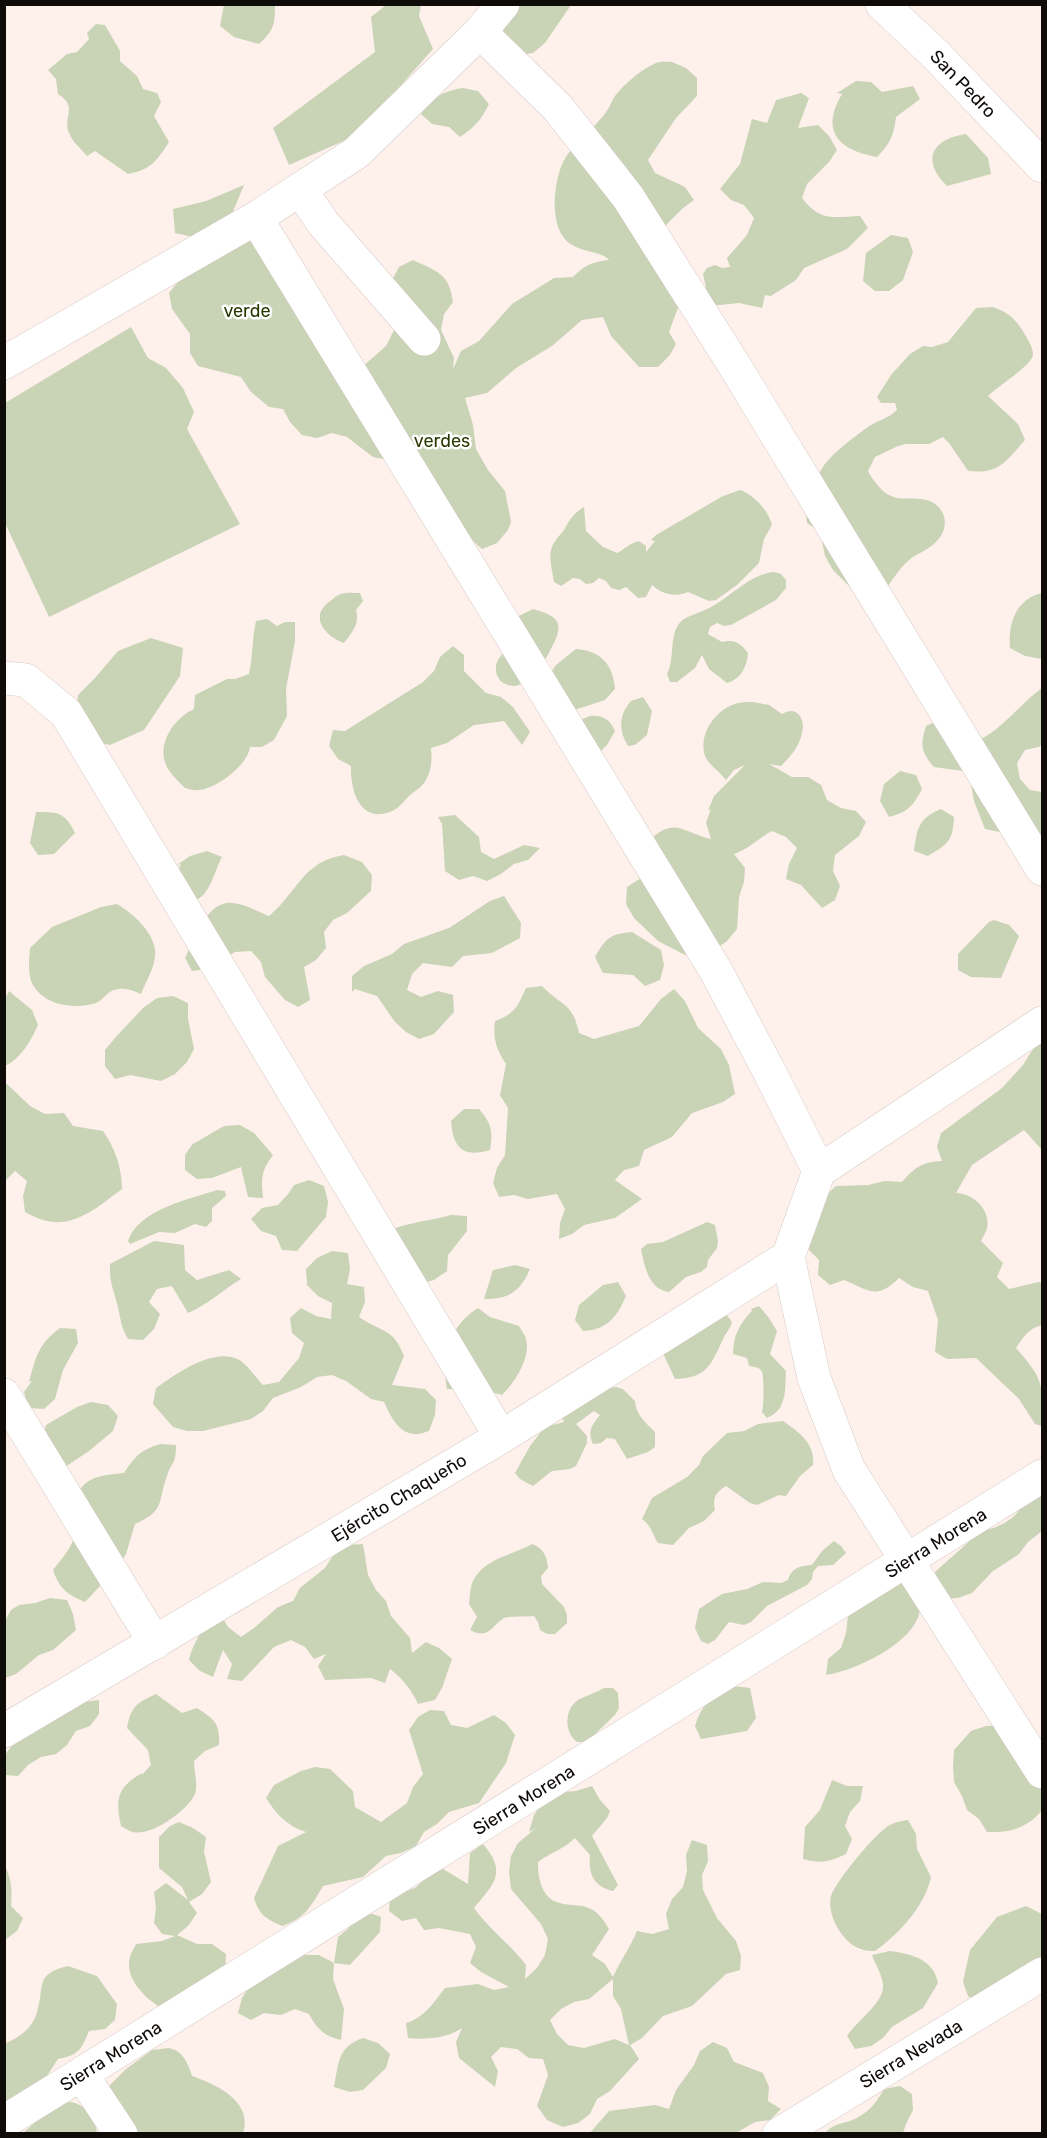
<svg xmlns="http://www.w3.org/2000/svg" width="1047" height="2138" font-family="Rubik,sans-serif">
  <rect width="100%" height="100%" fill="#fef1ec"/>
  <path fill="#c9d3b5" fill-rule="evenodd" d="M224 5H275C275 25 274 30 259 44L234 37 220 26Z
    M386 5H421L419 16 433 49 357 135 289 165 273 128 375 52 371 17Z
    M510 5H571L545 43 533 53 517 55 498 32Z
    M96 24 105 25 120 51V61L137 76 143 89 157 93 161 102 154 116 169 142C157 161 150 170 128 174L95 151 87 156C81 149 72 141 69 133 62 117 79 107 58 94L56 79 48 70 67 54 77 52 89 39 87 33Z
    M672 62 686 68 697 78V96L676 118 648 160 655 173 685 187 694 200 682 209 642 249 682 297 669 332 676 344 670 355 658 367H639L611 336 603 317 582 320 552 346 516 368 487 393 465 398 473 425 476 449 488 470 505 491 511 522 508 530 497 543 482 549 464 533 417 466 373 457 347 437 332 433 317 438 302 435 290 422 283 409 269 407 251 392 241 377 198 366 190 353V334L172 309 169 293C187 266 228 250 258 238L362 367 386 346 394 330 391 282 399 267 413 260C438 272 449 273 453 302L444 314 441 330 454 358 453 369 461 351 479 341 512 304 554 278 573 277C584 265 593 262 609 260 600 249 573 254 562 235 555 224 554 207 555 195 560 148 577 148 604 115 609 109 611 102 615 96 624 84 641 70 654 64 659 61 667 62 672 62Z
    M856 81 871 82 882 92 913 86 920 99 896 117C894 135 890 144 877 157 838 150 820 131 842 94L837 93Z
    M463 88 478 91 489 104C482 119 474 128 460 137L449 127 432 124 421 114C432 98 442 91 463 88Z
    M801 93 809 98 798 128 818 125 829 136 837 150 829 162 807 184 802 198C821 222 833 217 860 216L868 228 847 249 804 268 796 280 771 296 765 295 762 308 739 303 710 306 703 274 707 268 715 265 722 268 730 267 727 258 747 235 754 218 744 205 731 200 720 189 740 164 752 119 767 123 776 100Z
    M966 134 988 158 991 174 947 186C921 161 931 139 966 134Z
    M244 185 220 243 175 233 173 209 206 201Z
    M891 235 908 238 913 252 903 280 889 291H875L863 281 866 253Z
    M992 307C1007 311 1017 320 1024 333 1028 340 1033 347 1033 355 1032 365 997 387 988 396L1018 424 1025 440C1005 462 1000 474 968 471L949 443 943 437 929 444H906L898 446 875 457 868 471C872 479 881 491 889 495 899 501 910 497 921 499 944 501 953 525 936 542 929 549 921 552 913 557 902 564 894 578 886 589L857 591 850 587 833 570 825 556 820 532 807 523C804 510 814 482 821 470 830 454 851 440 865 429 875 421 888 419 897 410L895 403H881L877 397 891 375 910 354 923 346 932 347 948 342 976 308Z
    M131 327 148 358 166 368 183 388 194 412 187 429 240 524 49 617 5 523V403Z
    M740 490C754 495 768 510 772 525L764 539 759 563 737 585 716 600 709 601 688 592C675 597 663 595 652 585L646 597 638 598 626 587 619 590 611 588 606 581 599 578 593 583 586 584 580 579 573 578 561 586 554 582C552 568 546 552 556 540 559 535 563 533 565 528 570 519 575 512 584 507L586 531 603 547 617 553C625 549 630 543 639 541L646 546V552L655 541 651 540 656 535 723 496Z
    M774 572 781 574 786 580V588L776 600 731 625 724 626 717 623 710 627 708 634 722 642C735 639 740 643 748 653 747 667 741 679 727 683L709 669 702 655 695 668 677 682H670L667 674C675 659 669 641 678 625 683 617 696 614 705 610 728 600 749 574 774 572Z
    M360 593 363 601 356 610C360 624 352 632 344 643 325 636 309 617 329 602 333 599 337 595 341 594 347 592 354 593 360 593Z
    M1042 593V659L1025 656 1010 648C1008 623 1016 599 1042 593Z
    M533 609C558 616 565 622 552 647 545 661 524 698 502 682 498 679 495 672 496 666 497 658 504 654 507 647 512 637 515 626 519 616Z
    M267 619 277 626 285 622H295V641L286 689 287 716 274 740 262 747H250C248 765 216 789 199 790 194 791 189 789 185 788 178 781 167 771 165 762 158 741 176 717 194 709L195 695 227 679H235L249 674C253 656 252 639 256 621Z
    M151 638 183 648 180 676 144 730 110 745 78 738 76 714 78 695 95 678 118 651Z
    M453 646 464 655V671L486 693 501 697 513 707 530 732 522 745 504 721 474 725 447 743 431 748C432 759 432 769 426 780 423 786 415 791 409 796 404 801 398 809 392 811 360 825 350 790 351 766L338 759 329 746 333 730 345 731 423 682 434 671 440 657Z
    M576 649C601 651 613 664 615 689L605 700 550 718 547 678 556 665Z
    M1042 688V744L1039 747 1025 750 1017 763 1020 779 1030 790 1042 792V881L1015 835 985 829 974 801 971 784 963 771 934 767C921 752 920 745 926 726 946 715 966 728 983 738 1006 725 1021 703 1042 688Z
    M643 697 652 711 647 735 635 745 628 746C618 729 619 715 631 701Z
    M753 702 769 705 782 714C796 705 806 718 802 733 799 747 791 756 781 766L769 764 792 777H808L821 785 827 800 841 808 856 811 866 822 859 836 835 855 833 871 840 886 835 900 822 908 801 885 786 879 789 864 797 848 786 837 772 831C757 839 751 848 734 854L745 868 744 882 739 897 737 929 727 941 714 950 700 955H685L658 941 634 918 626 904 627 887 655 869 650 840C675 816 683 833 711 839L706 823 711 809 708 811 714 796 745 765 734 770 726 780C721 773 707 763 705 756 698 735 715 710 735 704 741 702 747 702 753 702Z
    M590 716C602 715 610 719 615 731L607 745 596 756 575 722Z
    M900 771 916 775 922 789C913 806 908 812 889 817L880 801 884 784Z
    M941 809 954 817C953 841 948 844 928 856L914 851C917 828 919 818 941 809Z
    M36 812C58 812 65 812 75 833L54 854 38 855 30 843Z
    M455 815 479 837 481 852 494 859 524 845 540 848 528 860 514 864 501 874 487 881 473 876 459 880 445 871 442 824 438 817Z
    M207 851 222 857C215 869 211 892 198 899 195 901 188 901 184 902L174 878 181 864 177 865 190 856Z
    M344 855 362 862 372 875 371 891 347 913 333 920 324 932 326 948 316 960 304 967 310 1000 298 1007 285 1000 265 977 261 962 251 951 235 952 207 969 192 971 185 958C194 941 204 909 223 904 236 899 256 911 269 916 297 893 303 861 344 855Z
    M504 896 521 923 520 938 492 953 463 956 452 967 423 963 412 974 407 990 421 997 438 991 453 995 454 1012 434 1034 419 1039 406 1032 395 1022 377 996 355 989 352 992V976L364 966 392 954 404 944 449 928 490 901Z
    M117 904C132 913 153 931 155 950 157 964 146 981 141 994 132 990 125 987 114 990 107 992 103 1000 96 1003 73 1010 41 1005 31 981 28 971 29 958 30 948L52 927 101 907Z
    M994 920 1009 925 1019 936 1001 978 971 977 958 970V954L989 922Z
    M632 932 661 950 664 965 660 980 645 986 633 975 603 973 595 957C606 938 610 934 632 932Z
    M542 986C562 1007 572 1001 579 1033L594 1039 639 1026 661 999 674 989 685 1001 698 1028 721 1049 729 1065 735 1094 723 1102 692 1113 672 1137 644 1150 639 1166 624 1170 615 1180 642 1199 615 1218 584 1225 572 1234 559 1239 560 1223 565 1209 557 1194 528 1199 514 1195 499 1197 493 1183 497 1168 505 1155 508 1108 500 1095 506 1064C496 1048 493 1040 495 1021 516 1013 517 1007 526 988Z
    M9 991 32 1010 38 1025C31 1041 20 1059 5 1066V999Z
    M173 996 188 1003V1019L194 1049 187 1062 175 1074 161 1081 130 1075 115 1079 105 1066V1050L115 1038 143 1008 157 998Z
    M1042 1039V1150L1024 1130 972 1165 956 1193C973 1193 991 1210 987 1228 986 1232 983 1237 981 1241L1003 1263 997 1277 1009 1289 1039 1282 1042 1283V1325C1029 1328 1023 1337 1016 1348 1045 1381 1042 1383 1042 1426L1035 1424 1019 1399 976 1358 947 1359 935 1352 938 1320 928 1291 913 1287 899 1278C877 1300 870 1291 844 1280L830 1285 818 1275 819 1260 808 1249 813 1207 836 1186 868 1185 885 1181 902 1182C915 1167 922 1162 942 1161L937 1147 941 1133 1002 1088 1023 1065 1031 1052Z
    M7 1084 30 1106 45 1114 64 1113 73 1126 103 1131C115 1148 122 1168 122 1189 90 1213 65 1236 25 1212L23 1196 27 1181 15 1171 5 1181 4 1086Z
    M464 1109H479C492 1124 493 1131 490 1150 463 1158 453 1148 451 1121Z
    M240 1125 254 1133 273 1155C261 1171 261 1178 263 1198L248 1197 241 1167 212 1178 197 1179 185 1170V1155L194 1142 193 1144 224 1126Z
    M309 1180 324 1186 328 1202 326 1217 297 1251 282 1250 276 1236 261 1231 251 1219 262 1208 278 1205 289 1193 294 1185Z
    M217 1190 225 1191 226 1196 212 1208V1221L206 1227 195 1224 175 1233 159 1232 130 1244 128 1241C138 1210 189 1199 217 1190Z
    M451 1215 467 1216V1231L448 1255 447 1271 434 1280 420 1284 379 1267 376 1237C399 1223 425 1222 451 1215Z
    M707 1222 715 1225 718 1241 717 1248 708 1260 707 1267 701 1272 686 1277 669 1292C649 1290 644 1265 641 1249L647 1244 663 1242Z
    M154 1241 184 1245 185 1270 197 1280 229 1270 241 1279C223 1290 207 1305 188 1313L172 1286 157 1289 149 1302 160 1314 154 1329 143 1340 128 1339C121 1327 121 1321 118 1307 114 1291 109 1282 110 1264Z
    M332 1251 348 1253 350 1269 347 1284 364 1287 365 1302 359 1317C382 1333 393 1327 404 1356L392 1385 425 1389 436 1400 435 1415 429 1431C425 1432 418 1435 414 1434 398 1433 390 1415 384 1402L371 1399 346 1381 332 1375 317 1377 301 1387 273 1398 263 1411 251 1419 203 1431H187L173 1427 153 1404 156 1388C177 1373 216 1345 241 1361 249 1367 256 1378 263 1385L279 1382 299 1358 304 1343 292 1333 290 1318 301 1308 316 1316 331 1319 332 1303 318 1296 307 1285 306 1269 317 1258Z
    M515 1265 530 1269C520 1292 509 1299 484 1299L493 1270Z
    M618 1282 626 1296C617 1317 607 1330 583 1331L575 1320 579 1305 603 1285Z
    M759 1306 769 1318 777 1331 770 1354 786 1371C785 1390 787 1410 767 1418L762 1412C764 1405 764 1378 762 1372 760 1367 754 1367 749 1366L747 1358 733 1354C733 1336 740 1323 752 1311L751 1309Z
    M478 1308 490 1317 519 1326C521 1330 525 1335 526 1339 531 1358 515 1382 502 1395L488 1391 447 1389C441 1357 449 1326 478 1308Z
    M719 1313 727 1315 732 1322C730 1329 726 1333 723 1339 711 1365 707 1378 675 1379L662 1351Z
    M60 1328 76 1329 78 1343 63 1370 55 1399 44 1409 29 1408 24 1392 32 1381 29 1382C36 1357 38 1344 60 1328Z
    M616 1387 623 1389 635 1401C636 1415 645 1422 655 1432V1447L648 1452 627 1459 615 1439 607 1438 601 1443 593 1444C587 1431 592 1425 600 1415L594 1411 576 1424 587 1436V1443L576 1466 570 1469 552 1471 533 1486 520 1479 515 1473 530 1446 545 1427 564 1422 560 1413 608 1388Z
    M91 1402 108 1405 118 1416 113 1431 89 1451 62 1469 38 1454 46 1425 77 1407Z
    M783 1421C800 1433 815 1443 813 1465L800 1476 786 1496 779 1495 757 1505 750 1503 726 1486C716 1492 712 1498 715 1510L704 1521 689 1528 673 1545 658 1543C652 1534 652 1526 642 1519L652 1498 687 1477 699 1465 703 1456 727 1433 744 1431 758 1424Z
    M160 1444 176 1445C176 1466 172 1460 167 1476 157 1503 166 1510 135 1524L126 1554 117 1568 85 1602C67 1594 60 1590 53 1570 62 1558 74 1546 76 1530 78 1519 74 1502 79 1492 87 1475 108 1475 124 1473 135 1456 141 1450 160 1444Z
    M1042 1484V1531L1028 1542 1019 1554 993 1571 972 1593 958 1598 943 1599 934 1587 935 1572 982 1530C991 1531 1011 1521 1017 1513 1027 1500 1026 1491 1042 1484Z
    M834 1541 841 1546 846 1553 833 1565 818 1566 813 1572 812 1579 807 1585 767 1606 751 1622 744 1625 729 1622 715 1640 708 1644 701 1641 695 1628 699 1609 722 1594 747 1589 763 1582 781 1583 788 1580C791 1568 799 1566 812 1565L822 1551Z
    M363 1544 368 1575 376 1590 386 1601 391 1616 410 1638 412 1653 426 1642 439 1648 452 1659 442 1688 435 1700 418 1704C411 1689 403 1679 390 1669L385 1683 371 1678 325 1680 318 1666 326 1654 314 1659 305 1647 291 1640 274 1647 242 1681 227 1679 232 1664 223 1650 213 1677 200 1671 189 1660C192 1645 201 1635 205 1620L220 1613 228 1627 241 1637 254 1628 278 1607 293 1601 300 1588 325 1568 334 1554 346 1545Z
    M532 1544C544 1548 547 1557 548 1568L541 1576 542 1584 564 1607 567 1615V1623L555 1634H547L540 1630 538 1622 534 1616C528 1617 507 1616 504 1618 491 1626 489 1640 470 1630L477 1617 469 1604C470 1597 470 1587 473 1581 484 1558 513 1555 532 1544Z
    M893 1575 917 1595C918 1599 920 1605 920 1609 917 1642 855 1671 826 1675L828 1659 841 1648 846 1633 848 1616 856 1603Z
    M50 1598 67 1600 73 1614 76 1630 53 1650 39 1655 16 1674 5 1678V1621L11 1610 19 1605 35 1603Z
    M734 1686 750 1688 756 1718 747 1731 701 1739 695 1726C703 1701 713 1697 734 1686Z
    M604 1688H613L618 1693 619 1708 615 1715 591 1738 584 1742H577C564 1732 564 1710 578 1700 583 1697 597 1692 604 1688Z
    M156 1694 182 1713 197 1708C215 1720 220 1723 219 1745L205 1751 194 1761C194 1770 198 1786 195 1794 188 1810 151 1837 133 1832 129 1831 125 1828 121 1826 115 1798 117 1788 142 1773V1775L151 1765 148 1750 127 1728C131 1707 136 1703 156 1694Z
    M99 1700V1714L90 1726 76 1731 67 1745 56 1754 41 1757 28 1765 18 1776 5 1775 4 1756 11 1747 26 1717 68 1704Z
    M430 1710 444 1711 451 1725 467 1728 494 1715 506 1723 515 1735 506 1763 479 1803 449 1812 437 1824 424 1832 416 1846 401 1853 386 1856 363 1877 323 1886C311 1906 306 1917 283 1926 267 1920 259 1915 254 1898L278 1846 306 1832C287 1826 276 1814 266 1798L274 1785 301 1771 315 1767 330 1769 353 1791 355 1807 381 1822 407 1803 413 1787 423 1774 409 1730 418 1717Z
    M1002 1725 1042 1777V1810C1028 1828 1009 1833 987 1832L979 1819 967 1810 962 1796 954 1782 953 1766 954 1750 971 1731 986 1726Z
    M832 1780 847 1786H863L860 1801 850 1812 845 1826 852 1839 846 1854C829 1862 822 1864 803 1859L805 1827 820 1810Z
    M592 1786 600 1800 610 1811 607 1818 592 1836 618 1885 613 1891C594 1887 588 1874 590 1855L575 1838C564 1849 550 1853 538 1862 538 1877 541 1897 557 1902 566 1906 577 1904 586 1907 597 1910 603 1919 609 1929L592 1955 605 1964 613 1977C620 1961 630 1948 637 1931L652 1934 669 1929 666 1914 672 1899 683 1887 687 1871 686 1855 692 1840 707 1845 708 1861 702 1875 703 1890 717 1918 736 1941 741 1956 740 1970 726 1974 692 2006 663 2016 642 2038 630 2045 639 2059 610 2091 597 2099 590 2114 578 2123 563 2127 547 2120 537 2106 548 2075 543 2059 529 2058 517 2049 501 2047 491 2057 498 2071 495 2087 459 2058 456 2042 462 2028C448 2038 425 2040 408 2038L406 2023C424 2018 434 2002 445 1988L478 1984 494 1990 509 1987 481 1972 470 1963 476 1947 470 1934 439 1928 424 1930 416 1918 402 1921 389 1911 390 1896 415 1888 428 1876 443 1869 468 1884 470 1853 483 1844C507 1872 495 1883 474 1908 489 1929 510 1944 526 1965L525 1979 537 1968 545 1955 548 1939 541 1924 511 1889 509 1872 511 1856 518 1843 536 1828 529 1832 534 1815 542 1803 553 1793 576 1791ZM613 1979V1996L621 2009 629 2045 615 2039 584 2048 568 2045 557 2034 550 2020 561 2009 574 2002 589 1999Z
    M908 1820 916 1834 917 1849 931 1877C925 1906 899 1934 875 1951 871 1951 865 1951 861 1949 843 1944 826 1914 831 1896 836 1881 876 1832 890 1825 895 1822 902 1821 908 1820Z
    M179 1822 193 1828 206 1837 204 1852 211 1882 202 1894 189 1902 197 1913 188 1926 177 1935 197 1944H212L226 1954 225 1970 161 2008C145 1998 124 1978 130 1957 131 1953 134 1948 136 1944L162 1941 175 1936 162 1934 154 1923 156 1907 154 1892 166 1883 188 1900 182 1887 159 1868V1837L170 1826Z
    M5 1866C12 1879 12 1892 11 1906L23 1918 17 1931 5 1940Z
    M1026 1906 1042 1914V1968L981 2005 968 1996 963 1982 970 1950 997 1917Z
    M367 1912 381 1917 380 1932 350 1965 334 1963 333 1979 344 2009 341 2040C324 2036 317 2029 309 2014L295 2009 281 2015 264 2013 251 2020 238 2013 242 1998 251 1984 287 1955H319L334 1963 338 1937 349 1928 353 1919Z
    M890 1951C904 1953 923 1956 932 1969 935 1972 937 1979 938 1983L923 2008 892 2027 883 2038 871 2046 855 2049 847 2036C856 2022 883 2003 883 1987 884 1978 875 1964 872 1955Z
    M68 1966 97 1976 117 2004 115 2020 105 2029 89 2031C81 2050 79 2055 58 2059L41 2085 15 2104 5 2102 4 2044C19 2038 33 2028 37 2012 45 1986 34 1974 68 1966Z
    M363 2038 378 2043 390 2054 386 2068 363 2090 350 2092 334 2087C339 2063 337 2047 363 2038Z
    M713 2042 727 2048 734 2062 763 2073 769 2087 768 2101 781 2109 770 2120 755 2122 736 2133 589 2134 609 2111 655 2105 669 2109 676 2090 694 2065 700 2051Z
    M169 2048C183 2051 188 2063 192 2076 217 2085 253 2101 243 2133H109L108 2087 126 2069 152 2050Z
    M900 2086 912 2094 913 2110 906 2124 903 2133 824 2134C834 2124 837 2125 850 2121 866 2115 876 2104 884 2089Z
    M70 2102C85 2104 96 2118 97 2133L22 2134C36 2122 51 2106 70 2102Z"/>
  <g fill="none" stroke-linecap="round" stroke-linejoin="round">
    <g stroke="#d6c9c4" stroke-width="34">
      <path id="minor" d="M480 32 558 108 628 197 731 360 1042 869
        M300 189 323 223 424 339
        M256 218 716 971 769 1071 819 1171 788 1257 814 1378 849 1470 1042 1772
        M4 363 256 218 356 153 480 32 503 4
        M4 678 26 680 66 713 501 1437
        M819 1171 1042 1023
        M4 1395 155 1643
        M4 1731 501 1437 788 1257
        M82 2075 121 2134
        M4 2122 1042 1476
        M779 2134 1042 1974"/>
    </g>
    <g stroke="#d6c9c4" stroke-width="34">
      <path id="major" d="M882 4 936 55 1042 166"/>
    </g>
    <use href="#minor" stroke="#fff" stroke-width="33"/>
    <use href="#major" stroke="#fff" stroke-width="33"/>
  </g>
  <g text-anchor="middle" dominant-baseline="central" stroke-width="5" stroke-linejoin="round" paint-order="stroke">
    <g font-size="18" fill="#0f0b09" stroke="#fff">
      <text transform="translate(963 84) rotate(46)">San Pedro</text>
      <text transform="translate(399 1498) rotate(-31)">Ejército Chaqueño</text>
      <text transform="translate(936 1543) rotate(-32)">Sierra Morena</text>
      <text transform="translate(524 1800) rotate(-32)">Sierra Morena</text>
      <text transform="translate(911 2054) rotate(-31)">Sierra Nevada</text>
      <text transform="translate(111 2056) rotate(-32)">Sierra Morena</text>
    </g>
    <g font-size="18" fill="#2a3700" stroke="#fff">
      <text x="247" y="311">verde</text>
      <text x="442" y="441">verdes</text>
    </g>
  </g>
  <rect width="1047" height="2138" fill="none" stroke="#0f0b09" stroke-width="12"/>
</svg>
